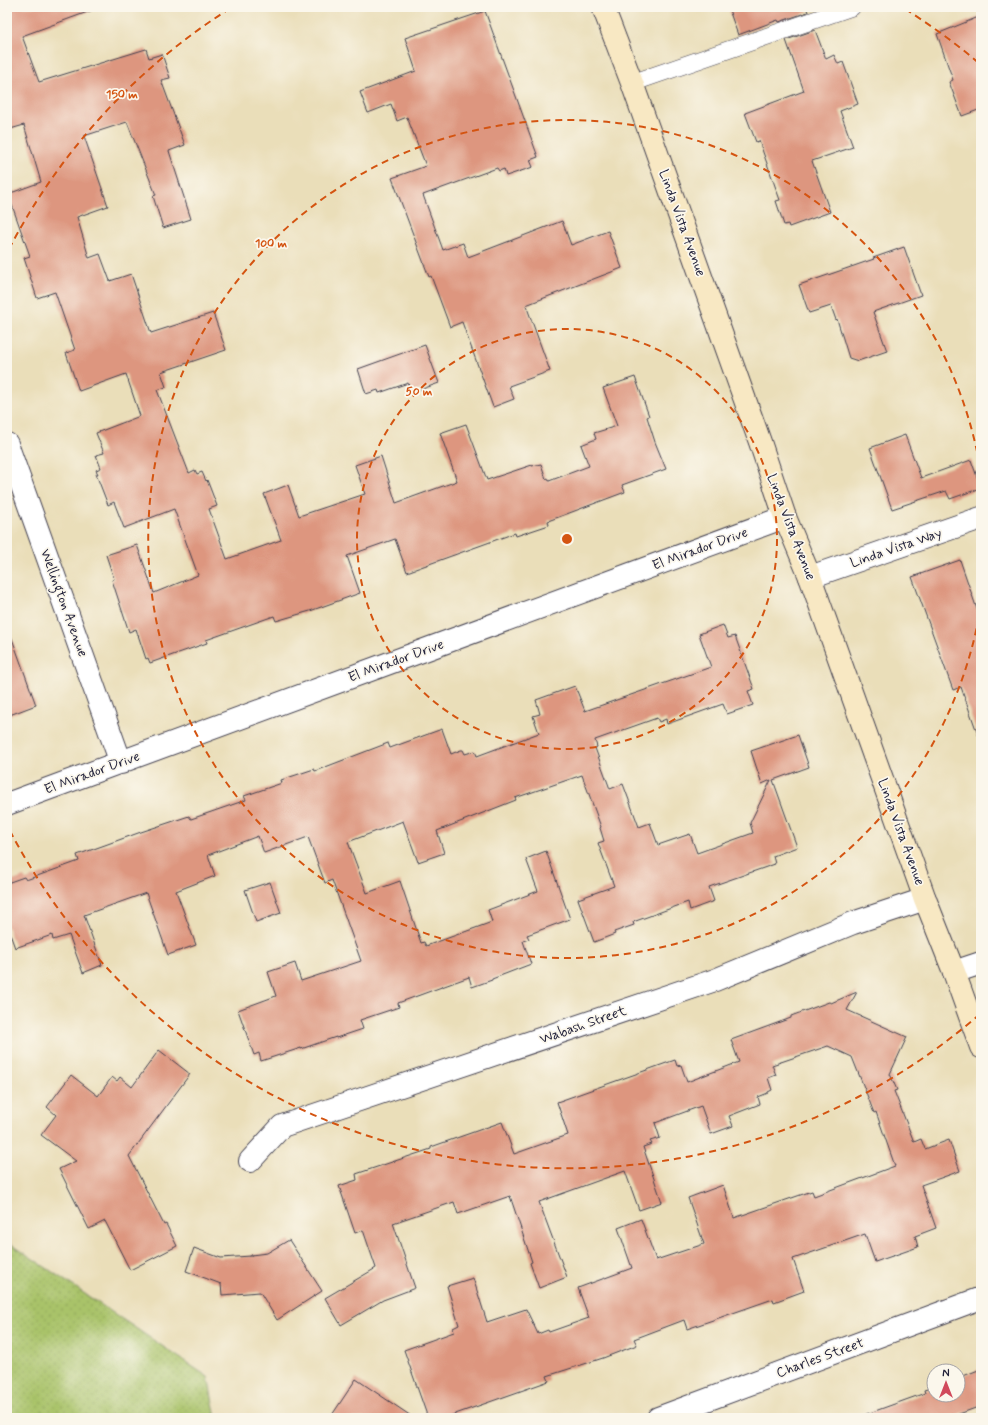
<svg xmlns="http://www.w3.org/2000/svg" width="988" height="1425" font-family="Mynerve,sans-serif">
  <defs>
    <pattern id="green-dots" width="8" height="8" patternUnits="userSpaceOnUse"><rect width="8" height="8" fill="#a9c369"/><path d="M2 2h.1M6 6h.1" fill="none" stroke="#91a75c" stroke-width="1.8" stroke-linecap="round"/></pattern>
  </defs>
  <rect width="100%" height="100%" fill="#fbf7ec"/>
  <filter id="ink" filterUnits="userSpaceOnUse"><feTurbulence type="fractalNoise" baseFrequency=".025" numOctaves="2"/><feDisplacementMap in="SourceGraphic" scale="8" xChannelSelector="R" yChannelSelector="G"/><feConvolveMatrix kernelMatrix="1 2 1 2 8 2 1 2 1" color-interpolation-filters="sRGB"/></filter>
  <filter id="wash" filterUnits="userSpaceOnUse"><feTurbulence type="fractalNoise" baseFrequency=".012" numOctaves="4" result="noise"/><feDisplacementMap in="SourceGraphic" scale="16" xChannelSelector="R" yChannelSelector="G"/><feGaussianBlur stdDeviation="0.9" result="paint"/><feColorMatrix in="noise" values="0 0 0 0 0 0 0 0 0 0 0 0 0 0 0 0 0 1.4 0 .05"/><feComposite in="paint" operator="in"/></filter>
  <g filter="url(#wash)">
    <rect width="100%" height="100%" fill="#eadeb9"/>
    <path fill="url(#green-dots)" stroke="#667252" d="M8 1242 208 1377 216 1418H7V1243Z"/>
    <g id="blocks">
      <path fill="#dd967f" d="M7 7H93V10L22 36 39 82 146 49 149 58 162 54 170 78 161 80 185 145 169 151 191 219 163 228 153 196 156 195 127 122 84 136 108 206 77 217 89 258 100 254 110 281 131 274 151 333 213 313 226 350 161 372 166 387 157 390 189 473 195 470 197 474 202 472 206 481 207 480 217 506 209 509 227 559 281 540 264 494 288 485 299 516 365 494 355 465 381 456 396 503 457 481 440 433 466 424 487 480 532 465V466L541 464 546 479 548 478 549 481 589 466 581 445 596 439 594 433 617 426 603 388 635 377 649 416 647 417 655 442 666 469 622 485 625 492 548 521 549 525 516 536 515 533 407 572 395 539 347 556 360 593 310 611 276 621 274 616 206 640 207 643 150 663 148 658 146 659 136 629 129 632 112 580 114 579 106 555 137 545 154 593 198 575 174 509 124 528 114 502 108 505 96 474H98L96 470 101 468 96 455 104 453 96 433 140 416 126 374 79 391 66 353 75 350 55 292 37 298 24 258 30 256 8 194 41 182 24 125 7 130Z
        M728 7H806L808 12 779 22 778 20 738 35Z
        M485 11 538 157 530 160 533 167 506 176 504 169 499 171 497 168 423 195 443 250 463 243 468 257 562 221 571 245 608 231 622 268 526 305 550 371 509 386 514 399 493 407 462 322 450 327 431 276 429 277 392 178 426 166 407 117 397 121 391 104 368 113 360 92 416 71 405 38Z
        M981 16V109L962 116 949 82 953 80 937 34Z
        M815 30 826 59 834 55 838 64 843 62 858 104 840 111 853 147 812 161 830 212 789 227 788 224 784 225 776 201 780 200 759 141 756 142 745 113 804 91 786 40Z
        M904 247 921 295 873 312 887 351 858 361 849 358 837 319 836 320 831 306 809 313 799 285 874 259 873 258Z
        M425 345 439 383 411 393 408 383 379 393 378 390 366 394 358 369Z
        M905 435 921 478 971 460 981 488 950 499 946 491 892 509 870 448Z
        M960 560 981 621V734L978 735 961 687 953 690 912 577Z
        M723 625 728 638 735 636 754 689 748 691 753 705 727 714 723 704 667 724 666 719 659 722 657 718 595 740 597 747 595 748 610 789 623 784 639 827 650 823 658 845 690 834 697 853 753 833 750 823 771 780 762 784 751 751 798 735 809 767 773 780 797 847 773 856 775 864 709 887 714 901 690 910 688 902 633 922 634 925 614 932 615 934 594 942 578 899 614 886 598 843 604 841 600 828 601 827 582 775 515 798 516 800 437 831 444 853 418 862 403 821 348 842 367 893 400 881 421 943 424 942 426 946 492 922 488 910 538 891 526 859 546 851 570 919 527 935 529 939 523 941 531 964 492 979V980L472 987 469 977 398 1003 399 1007 360 1020 363 1029 336 1038V1037L301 1049V1048L261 1061 259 1053 254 1055 238 1010 276 996 268 972 295 963 301 981 361 961 332 880 325 883 308 837 264 853 258 836 208 855 215 876 176 891 196 945 168 955 146 893 84 915 102 965 83 973 69 935 53 940 52 935 15 948 7 926V883L24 877 26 880 79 861 77 855 141 832 189 816 191 819 246 800 244 796 282 783 281 780 314 769 315 771 388 743 390 748 442 729 451 754 461 750H463L465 754 475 751 477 756 539 733 533 716 540 714 536 700 575 686 585 711 711 667 699 634Z
        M7 633H10L36 705 7 716Z
        M270 882 281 913 256 922 245 890Z
        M857 992 847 1010 907 1037 890 1074 897 1090 894 1091 914 1142 921 1139 925 1149 949 1140 960 1171 921 1185 936 1228 915 1236 918 1247 875 1262 865 1234 793 1259 804 1291 774 1302 773 1299 687 1329 684 1320 634 1339 637 1345 603 1358 547 1376 549 1381 444 1418H428L404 1350 454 1332 453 1328 459 1325 447 1286 473 1278 487 1322 526 1309 538 1334 548 1330 549 1332 589 1318 578 1288 632 1268 618 1228 641 1219 656 1260 704 1244 688 1198 723 1185 734 1218 812 1191 814 1196 895 1166 876 1112 874 1113 869 1100 852 1057 828 1046 772 1065 776 1075 768 1078 772 1090 768 1092V1093L758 1097 760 1104 729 1116 733 1126 711 1134 701 1106 655 1123 660 1138 650 1141 652 1144 643 1147 662 1202 639 1210 625 1171 539 1202 567 1277 539 1288 530 1263 532 1262 510 1196 458 1214 454 1202 393 1223 415 1288 383 1300 341 1325 325 1298 376 1268 363 1230 355 1233 339 1186 357 1180 356 1174 431 1149V1147L502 1122 514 1154 568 1135 557 1102 675 1060 677 1066 681 1065 687 1082 739 1062 731 1040 791 1018V1016L829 1002 831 1003Z
        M159 1050 190 1074 129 1156 164 1225 166 1224 177 1246 130 1270 105 1221 89 1229 59 1169 76 1161 41 1135 56 1115 47 1107 71 1075 98 1096 112 1077 117 1081 120 1077 132 1087Z
        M289 1240 322 1291 277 1320 260 1292 222 1295 221 1284 186 1271 194 1248 221 1258 251 1256V1255L267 1253Z
        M981 1369V1406L948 1418H864V1415L925 1393 924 1390 934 1387V1395H958V1378Z
        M356 1379 414 1418H330Z"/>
    </g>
  </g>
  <g filter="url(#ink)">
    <use href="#blocks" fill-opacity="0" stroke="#403e4e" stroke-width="1"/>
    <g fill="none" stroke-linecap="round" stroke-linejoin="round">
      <g stroke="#403e4e" stroke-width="18">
        <path id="service" d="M632 83 852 7"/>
      </g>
      <g stroke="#403e4e" stroke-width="24">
        <path id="minor" d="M7 444 121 763
          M810 577 981 518
          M7 804 785 517
          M954 972 981 963
          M250 1161 282 1126 715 980 853 923 925 899
          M658 1418 981 1298"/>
      </g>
      <g stroke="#403e4e" stroke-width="24">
        <path id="secondary" d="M603 7 632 83 760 442 785 517 810 577 925 899 954 972 981 1047"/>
      </g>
      <use href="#service" stroke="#fff" stroke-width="17"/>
      <use href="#minor" stroke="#fff" stroke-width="22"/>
      <use href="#secondary" stroke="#f8e8c3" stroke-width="22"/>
    </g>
  </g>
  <g fill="none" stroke="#d45411" stroke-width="2" stroke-dasharray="7 5">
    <circle cx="567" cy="539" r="210"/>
    <path d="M981 605A419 419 0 1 1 981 473"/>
    <path d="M980 1014A629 629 0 0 1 9 829M9 249A629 629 0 0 1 229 9M905 9A629 629 0 0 1 980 64"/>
  </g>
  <g text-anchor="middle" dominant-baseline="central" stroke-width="3.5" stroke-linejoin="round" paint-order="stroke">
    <g font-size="14" fill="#22223b" stroke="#fbf7ec">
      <text transform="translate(682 223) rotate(70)">Linda Vista Avenue</text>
      <text transform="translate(791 527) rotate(69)">Linda Vista Avenue</text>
      <text transform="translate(896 548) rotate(-19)">Linda Vista Way</text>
      <text transform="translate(700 549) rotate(-20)">El Mirador Drive</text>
      <text transform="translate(64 603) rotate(70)">Wellington Avenue</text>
      <text transform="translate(396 661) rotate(-20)">El Mirador Drive</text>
      <text transform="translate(92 773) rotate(-20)">El Mirador Drive</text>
      <text transform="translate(901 832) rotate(70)">Linda Vista Avenue</text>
      <text transform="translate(583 1025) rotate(-19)">Wabash Street</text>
      <text transform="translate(820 1358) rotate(-20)">Charles Street</text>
    </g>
  </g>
  <circle cx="567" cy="539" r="6" fill="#d45411" stroke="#fbf7ec" stroke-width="2"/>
  <g font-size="12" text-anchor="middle" font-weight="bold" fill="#d45411" stroke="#fbf7ec" stroke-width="3.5" stroke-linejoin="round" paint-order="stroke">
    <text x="122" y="98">150 m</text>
    <text x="271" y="247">100 m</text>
    <text x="419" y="395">50 m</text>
  </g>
  <rect width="988" height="1425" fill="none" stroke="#fbf7ec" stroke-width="24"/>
  <g transform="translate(946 1383)"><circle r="19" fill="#fbf7ec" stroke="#a4a2a5"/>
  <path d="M0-3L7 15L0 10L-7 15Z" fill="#d1495b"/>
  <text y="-6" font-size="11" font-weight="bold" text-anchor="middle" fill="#22223b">N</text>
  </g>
</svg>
